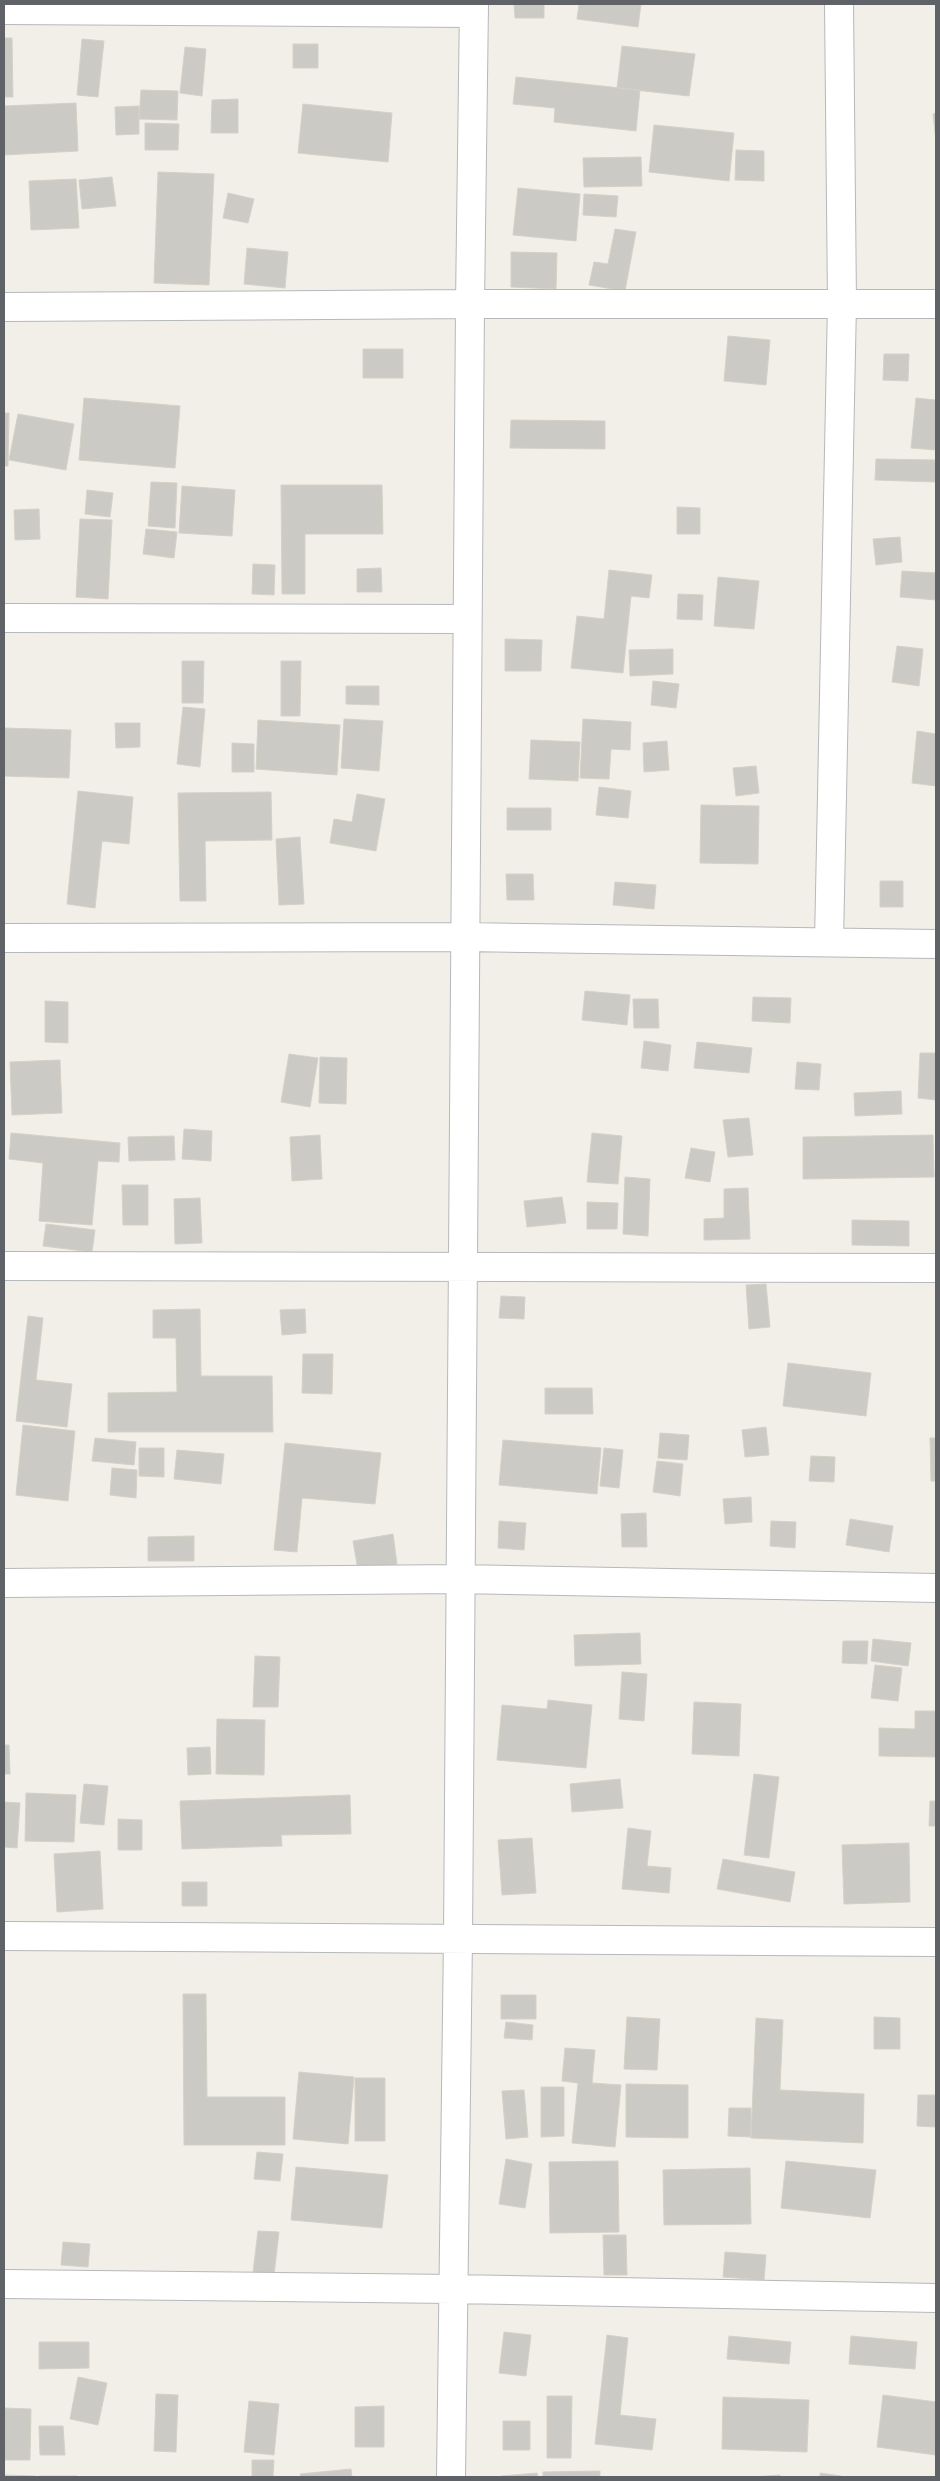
<svg xmlns="http://www.w3.org/2000/svg" width="940" height="2481" font-family="Rubik,sans-serif">
  <rect width="100%" height="100%" fill="#f1efe8"/>
  <path fill="#cccac5" stroke="#d6d1c6" d="M514 4H544V18H515Z
    M579 4H641L638 27 577 19Z
    M4 38H12L13 97H4Z
    M82 39 104 41 98 97 77 95Z
    M293 44H318V68H293Z
    M622 46 695 54 689 96 617 88Z
    M185 47 206 49 202 96 180 93Z
    M516 77 640 90 636 131 554 122 555 108 513 104Z
    M141 90 178 91 177 120 139 119Z
    M238 99V133H211L212 100Z
    M76 103 78 151 4 155V106Z
    M303 104 392 113 388 162 298 153Z
    M139 106V134L116 135 115 107Z
    M936 113V141L933 114Z
    M145 123 179 124 178 150H145Z
    M654 125 734 133 729 181 649 172Z
    M736 150 764 151V181L735 180Z
    M641 157 642 186 584 187 583 158Z
    M158 172 214 174 209 285 154 283Z
    M112 177 116 206 82 209 79 180Z
    M76 179 79 228 31 230 29 181Z
    M518 188 580 194 576 241 513 235Z
    M228 193 254 199 248 223 223 218Z
    M584 194 618 196 616 217 583 215Z
    M615 229 636 232 625 291 589 285 594 262 608 264Z
    M247 248 288 252 285 288 244 284Z
    M511 252 557 253 556 289 511 287Z
    M728 336 770 340 766 385 724 381Z
    M363 349H403V378H363Z
    M884 354H909L908 381 883 380Z
    M84 398 180 406 175 468 79 460Z
    M916 398 936 400V450L911 448Z
    M4 413H9L8 466H4Z
    M18 414 74 424 66 470 9 460Z
    M511 420 605 421V449L510 448Z
    M876 459 936 460V482L875 480Z
    M151 482 177 483 175 528 148 526Z
    M281 485H382L383 534H305V594H282Z
    M182 486 235 490 232 536 179 533Z
    M87 490 113 493 110 517 85 514Z
    M677 507 700 508V534H677Z
    M39 509 40 539 15 540 14 510Z
    M80 519 112 520 108 599 76 597Z
    M146 529 177 532 174 558 143 554Z
    M900 537 902 562 876 565 873 539Z
    M253 564 275 565 274 595 252 594Z
    M381 568 382 592H357V569Z
    M609 570 652 575 649 598 631 596 623 673 571 668 577 616 604 619Z
    M902 571 936 573V600L900 597Z
    M718 577 759 581 754 629 714 626Z
    M678 594 703 595 702 620 677 619Z
    M505 639 542 640 541 671H505Z
    M897 646 923 649 919 686 892 682Z
    M673 649V674L630 676 629 650Z
    M182 661H204L203 703H182Z
    M281 661H301L300 716H281Z
    M653 681 679 684 676 708 651 705Z
    M346 686H379V705L346 704Z
    M183 707 205 709 200 767 177 764Z
    M344 719 383 721 379 771 341 768Z
    M583 719 631 722 630 750 611 749 609 779 580 778Z
    M258 720 340 725 337 775 256 769Z
    M115 723H140V747L116 748Z
    M4 728 71 730 69 778 4 776Z
    M917 731 936 734V786L912 783Z
    M531 740 580 742 578 781 529 779Z
    M667 741 669 770 644 772 643 743Z
    M232 743 254 744V772H232Z
    M756 766 759 793 736 796 733 768Z
    M599 787 631 791 628 818 596 815Z
    M78 791 133 797 129 844 102 841 95 908 67 904Z
    M271 792 272 840 205 841 206 901H180L178 793Z
    M357 794 385 799 376 851 330 843 334 819 352 822Z
    M701 805 759 806 758 864 700 863Z
    M507 808H551V830H507Z
    M300 837 304 904 279 905 276 839Z
    M506 874H533L534 900H507Z
    M880 881H903V907H880Z
    M615 882 656 885 654 909 613 905Z
    M585 991 630 995 627 1025 582 1020Z
    M753 997 791 998 790 1023 752 1021Z
    M633 999H658L659 1028H634Z
    M45 1001 68 1002V1043L45 1042Z
    M644 1041 671 1045 668 1071 641 1068Z
    M697 1042 752 1048 749 1073 694 1068Z
    M920 1053H936V1100L918 1098Z
    M289 1054 318 1058 310 1107 281 1102Z
    M320 1057 347 1058 346 1104 319 1103Z
    M60 1060 62 1113 12 1115 10 1062Z
    M797 1062 821 1064 819 1090 795 1089Z
    M901 1091 902 1114 855 1116 854 1093Z
    M749 1118 753 1155 728 1157 723 1120Z
    M184 1129 212 1131 211 1161 182 1159Z
    M11 1133 120 1143 119 1162 98 1161 92 1225 39 1221 43 1163 9 1159Z
    M592 1133 622 1136 618 1184 587 1182Z
    M320 1135 322 1179 292 1181 290 1137Z
    M933 1135 934 1177 803 1179V1137Z
    M174 1136 175 1160 129 1161 128 1137Z
    M691 1148 715 1152 710 1182 685 1178Z
    M625 1177 650 1179 648 1236 623 1234Z
    M122 1185H148V1225H123Z
    M748 1188 750 1239 704 1240V1219L724 1218V1189Z
    M562 1197 566 1223 527 1227 524 1201Z
    M200 1198 202 1243 175 1244 174 1199Z
    M587 1202 618 1203 617 1229H587Z
    M852 1220 909 1221V1246L852 1245Z
    M46 1224 95 1230 92 1252 43 1246Z
    M766 1284 770 1327 749 1329 746 1285Z
    M501 1296 525 1297 524 1319 499 1318Z
    M200 1309 201 1376H272L273 1432H108V1393L177 1392 176 1338H153V1310Z
    M305 1309 306 1333 282 1335 280 1310Z
    M28 1316 43 1318 36 1380 72 1384 67 1427 16 1421Z
    M303 1354H333L332 1394 302 1393Z
    M788 1363 871 1373 866 1416 783 1406Z
    M545 1388H592L593 1414H545Z
    M23 1425 75 1431 68 1501 16 1495Z
    M766 1427 769 1455 745 1457 742 1430Z
    M660 1433 689 1435 687 1460 658 1458Z
    M95 1438 136 1442 134 1465 92 1461Z
    M930 1438H936V1481H931Z
    M503 1440 601 1448 597 1494 499 1485Z
    M285 1443 381 1453 375 1504 302 1498 297 1552 274 1550Z
    M139 1448H164V1477L139 1476Z
    M604 1448 623 1450 619 1488 600 1486Z
    M177 1450 224 1454 221 1484 174 1479Z
    M811 1456 835 1457 834 1482 809 1481Z
    M657 1461 683 1464 680 1496 653 1492Z
    M112 1468 137 1470 136 1498 110 1495Z
    M751 1497 752 1522 725 1524 723 1499Z
    M646 1513 647 1547H622L621 1514Z
    M850 1519 893 1526 889 1552 846 1545Z
    M499 1521 526 1523 524 1550 498 1548Z
    M771 1521 796 1522 795 1548 770 1546Z
    M393 1534 397 1564 358 1570 353 1541Z
    M194 1536V1561H148V1537Z
    M640 1633 641 1664 575 1666 574 1635Z
    M873 1639 911 1643 908 1666 871 1661Z
    M843 1641H868L867 1664 842 1663Z
    M255 1656 280 1657 278 1707H253Z
    M875 1665 902 1668 898 1701 871 1698Z
    M622 1672 647 1674 644 1721 619 1719Z
    M548 1700 592 1705 586 1768 497 1760 502 1705 547 1709Z
    M694 1702 741 1704 739 1756 692 1754Z
    M915 1711H936V1757L879 1756V1728L915 1729Z
    M217 1719 265 1720 264 1775 216 1774Z
    M4 1745H9L10 1774H4Z
    M210 1747 211 1774 188 1775 187 1748Z
    M754 1774 779 1777 769 1858 744 1855Z
    M620 1779 623 1808 572 1812 570 1784Z
    M84 1784 108 1786 104 1825 80 1823Z
    M26 1793 76 1795 74 1842 25 1841Z
    M350 1795 351 1834 281 1835 282 1846 182 1849 180 1801Z
    M930 1801H936V1826H929Z
    M4 1802 20 1803 17 1848 4 1847Z
    M118 1819 142 1820V1850H118Z
    M628 1828 651 1831 647 1866 671 1868 669 1893 622 1889Z
    M532 1838 536 1893 502 1895 498 1840Z
    M909 1843 910 1902 844 1904 842 1845Z
    M100 1851 103 1909 57 1912 54 1854Z
    M723 1859 795 1872 790 1902 717 1889Z
    M182 1882H207V1906H182Z
    M183 1994H206L207 2097H285V2145H184Z
    M501 1995H536V2019H501Z
    M627 2017 660 2019 657 2070 624 2069Z
    M874 2017 900 2018V2049H874Z
    M756 2018 783 2020 780 2090 864 2094 863 2143 751 2138Z
    M506 2022 533 2025 532 2040 504 2038Z
    M565 2048 595 2050 592 2083 621 2085 615 2147 572 2143 578 2083 562 2081Z
    M299 2072 354 2077 348 2144 293 2139Z
    M355 2078H385V2141H355Z
    M626 2084 688 2085V2138L626 2137Z
    M541 2087H564V2136L541 2137Z
    M524 2090 528 2137 506 2139 502 2091Z
    M918 2095H936V2127L917 2126Z
    M729 2108H751V2137L728 2136Z
    M257 2152 283 2154 280 2181 254 2179Z
    M506 2159 532 2164 525 2208 499 2204Z
    M618 2161 619 2232 550 2233 549 2162Z
    M786 2161 876 2170 870 2218 781 2208Z
    M296 2167 388 2175 382 2228 291 2220Z
    M750 2168 751 2224 664 2225 663 2170Z
    M258 2231 279 2232 274 2275 253 2272Z
    M603 2235H626L627 2275H604Z
    M63 2242 90 2244 88 2267 61 2265Z
    M725 2252 766 2255 764 2280 723 2277Z
    M504 2332 531 2335 526 2376 499 2373Z
    M607 2335 628 2338 620 2415 656 2419 652 2450 595 2444Z
    M729 2336 791 2342 789 2364 727 2359Z
    M851 2336 917 2342 915 2369 849 2364Z
    M39 2342H89V2368L39 2369Z
    M78 2377 107 2383 98 2425 70 2419Z
    M156 2394 178 2395 176 2452 154 2451Z
    M883 2395 936 2402V2455L877 2447Z
    M547 2396H572L571 2458H547Z
    M723 2397 809 2400 807 2452 722 2449Z
    M249 2401 279 2404 274 2455 244 2452Z
    M384 2406V2447H355V2407Z
    M4 2408 31 2409 30 2460H4Z
    M503 2421H530V2450H503Z
    M39 2426H63L65 2455H40Z
    M252 2460H274L273 2477H252Z
    M351 2469 352 2477H301L300 2474Z
    M600 2471V2477H543V2472Z
    M537 2473 538 2477H502V2476Z
    M820 2473 841 2476V2477H820Z
    M4 2475 35 2476V2477H4Z
    M780 2475V2477H753Z
    M39 2476H77V2477H39Z"/>
  <g fill="none" stroke-linecap="round" stroke-linejoin="round">
    <g stroke="#b5b8bc" stroke-width="30">
      <path id="minor" d="M4 10 474 13
        M4 307 470 304H936
        M4 618 467 619
        M4 938 465 937 936 944
        M829 942 842 303 839 4
        M4 1266 936 1268
        M4 1583 459 1579 936 1588
        M4 1936 936 1942
        M4 2284 453 2289 936 2298
        M451 2477 458 1937 470 304 474 4"/>
    </g>
    <use href="#minor" stroke="#fff" stroke-width="28"/>
  </g>
  <rect width="940" height="2481" fill="none" stroke="#5f6368" stroke-width="10"/>
</svg>
